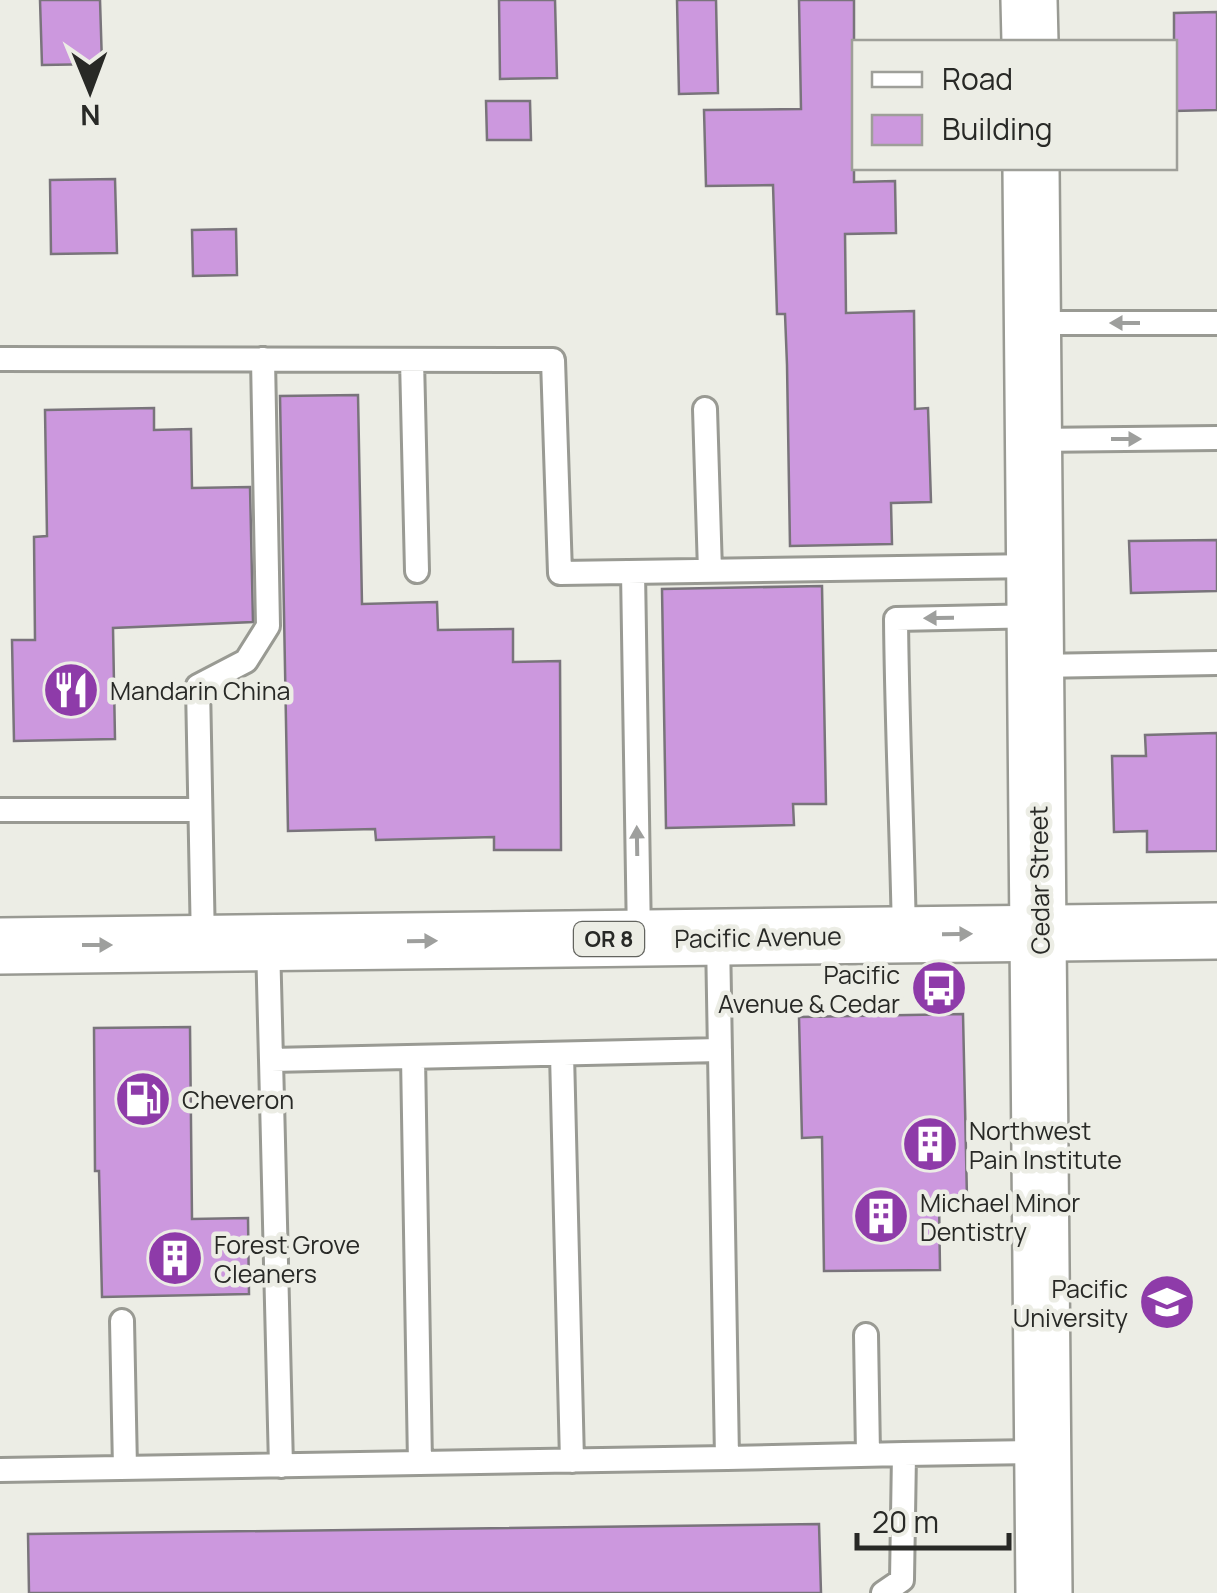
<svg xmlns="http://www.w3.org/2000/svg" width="1217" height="1593" font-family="Manrope,sans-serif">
  <rect width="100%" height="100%" fill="#ecede5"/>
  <path fill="#cc98de" stroke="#79747b" stroke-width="2.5" d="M40 0H100L102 64 42 65Z
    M499 0H555L557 78 500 79Z
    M677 0H716L718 93 679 94Z
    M799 0H854V182L895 181 896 233 845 234 846 313 914 311 915 409 928 408 931 502 891 503 892 544 790 546 787 365 785 314H777L773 185 706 186 704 110 801 109Z
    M1217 12V110L1174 111V13Z
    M486 101H530L531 140H487Z
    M115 179 117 253 51 254 50 180Z
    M236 229 237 275 193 276 192 230Z
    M358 395 362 604 437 602 438 630 513 629V662L560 661 561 850H494V837L376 840 375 829 288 831 280 396Z
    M154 408V430L191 429 192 488 250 487 253 622 113 628 115 739 14 741 12 640H35L34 537 47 536 45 410Z
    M1217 540V591L1131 593 1129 541Z
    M822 586 826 804H793L794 825 666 828 662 589Z
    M1217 733V851L1147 852V831L1114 832 1112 756H1146L1145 735Z
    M963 1014 967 1199H939L940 1270 824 1271 822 1137 802 1138 799 1017Z
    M190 1027 192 1219 248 1218 249 1294 102 1297 99 1171H95L94 1028Z
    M819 1524 821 1593H29L28 1534Z"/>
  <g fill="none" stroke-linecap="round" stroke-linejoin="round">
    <g stroke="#999a93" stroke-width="28">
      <path id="lane" d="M1033 323H1217
        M0 359 553 360 560 573 1035 566
        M412 360 417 571
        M705 409 710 571
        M1034 440 1217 438
        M633 572 639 938
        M1036 666 1217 663
        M0 810H200
        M904 935C902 830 897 725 896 619L1036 616
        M268 943 271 1060
        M203 944 198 686 246 661 268 626 263 359
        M562 1054 572 1461
        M413 1057 420 1463
        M122 1321 125 1468
        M866 1335 868 1454
        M904 1454 1044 1452
        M727 1458 904 1454 902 1580 883 1593
        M281 1466 271 1060 720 1050
        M0 1470 727 1458 718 938"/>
    </g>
    <g stroke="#999a93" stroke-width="60">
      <path id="secondary" d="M1029 0 1030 42
        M1031 168 1044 1593"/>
    </g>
    <g stroke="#999a93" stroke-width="60">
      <path id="primary" d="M0 946 1217 931"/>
    </g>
    <use href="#lane" stroke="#fff" stroke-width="22"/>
    <use href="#secondary" stroke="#fff" stroke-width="55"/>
    <use href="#primary" stroke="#fff" stroke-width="55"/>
  </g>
  <defs><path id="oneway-solid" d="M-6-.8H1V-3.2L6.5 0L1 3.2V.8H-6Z" transform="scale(2.5)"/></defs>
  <g fill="#9e9f9d">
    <use href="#oneway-solid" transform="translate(1125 323) rotate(-180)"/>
    <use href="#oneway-solid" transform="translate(1126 439)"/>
    <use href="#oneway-solid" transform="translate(939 618) rotate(179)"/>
    <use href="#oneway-solid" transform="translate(637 841) rotate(-91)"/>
    <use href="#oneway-solid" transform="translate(957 934) rotate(-1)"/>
    <use href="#oneway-solid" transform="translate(422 941) rotate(-1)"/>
    <use href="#oneway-solid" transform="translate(97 945)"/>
  </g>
  <defs>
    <g id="restaurant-disc" transform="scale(2.875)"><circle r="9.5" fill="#8e3ba9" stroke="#ecede5"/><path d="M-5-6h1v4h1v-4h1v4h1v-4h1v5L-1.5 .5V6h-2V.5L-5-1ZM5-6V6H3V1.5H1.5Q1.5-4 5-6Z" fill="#fff"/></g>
    <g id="bus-disc" transform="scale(2.875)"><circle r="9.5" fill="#8e3ba9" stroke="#ecede5"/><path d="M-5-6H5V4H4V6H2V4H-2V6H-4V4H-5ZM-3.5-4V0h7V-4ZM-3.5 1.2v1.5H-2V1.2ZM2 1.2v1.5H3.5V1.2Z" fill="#fff"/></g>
    <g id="fuel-disc" transform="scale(2.875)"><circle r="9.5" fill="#8e3ba9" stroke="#ecede5"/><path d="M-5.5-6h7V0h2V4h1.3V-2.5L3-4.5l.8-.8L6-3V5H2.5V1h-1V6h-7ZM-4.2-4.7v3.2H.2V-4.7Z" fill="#fff"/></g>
    <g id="building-disc" transform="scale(2.875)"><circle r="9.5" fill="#8e3ba9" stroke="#ecede5"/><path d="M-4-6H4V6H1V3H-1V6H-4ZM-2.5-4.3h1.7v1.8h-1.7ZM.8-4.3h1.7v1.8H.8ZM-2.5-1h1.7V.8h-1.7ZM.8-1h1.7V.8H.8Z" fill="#fff"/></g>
    <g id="university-disc" transform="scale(2.875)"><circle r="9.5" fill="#8e3ba9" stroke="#ecede5"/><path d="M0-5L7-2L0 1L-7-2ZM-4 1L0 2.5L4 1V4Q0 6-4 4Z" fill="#fff"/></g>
  </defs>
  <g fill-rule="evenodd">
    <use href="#restaurant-disc" x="71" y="690"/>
    <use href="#bus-disc" x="939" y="988"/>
    <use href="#fuel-disc" x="143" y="1099"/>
    <use href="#building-disc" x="930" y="1144"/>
    <use href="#building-disc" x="881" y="1216"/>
    <use href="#building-disc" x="175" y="1258"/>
    <use href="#university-disc" x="1167" y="1302"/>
  </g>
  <g text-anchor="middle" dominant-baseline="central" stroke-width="9" stroke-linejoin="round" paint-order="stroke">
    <rect fill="#ecede5" stroke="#63645f" stroke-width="2.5" x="574" y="922" width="70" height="34" rx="8"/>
    <g font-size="22" font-weight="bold" fill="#282926">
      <text x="609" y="939">OR 8</text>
    </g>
    <g font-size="25" fill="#282926" stroke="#ecede5" text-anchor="start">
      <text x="110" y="690">Mandarin China</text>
      <text x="900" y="974" text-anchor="end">Pacific<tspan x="900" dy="29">Avenue &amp; Cedar</tspan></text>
      <text x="182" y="1099">Cheveron</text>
      <text x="969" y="1130">Northwest<tspan x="969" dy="29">Pain Institute</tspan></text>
      <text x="920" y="1202">Michael Minor<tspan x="920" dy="29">Dentistry</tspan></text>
      <text x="214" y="1244">Forest Grove<tspan x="214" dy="29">Cleaners</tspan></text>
      <text x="1128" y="1288" text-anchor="end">Pacific<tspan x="1128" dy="29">University</tspan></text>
    </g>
    <g font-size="25" fill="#282926" stroke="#ecede5">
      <text transform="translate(1039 880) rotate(-91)">Cedar Street</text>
      <text transform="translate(758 937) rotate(-1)">Pacific Avenue</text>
    </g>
  </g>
  <rect x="852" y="40" width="325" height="130" fill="#ecede5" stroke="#9e9f99" stroke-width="2.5"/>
  <rect x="872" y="72" width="50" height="15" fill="#ffffff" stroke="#9e9f99" stroke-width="2.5"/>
  <text x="942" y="90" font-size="30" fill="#282926">Road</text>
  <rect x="872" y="115" width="50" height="30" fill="#cc98de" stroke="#9e9f99" stroke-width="2.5"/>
  <text x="942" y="140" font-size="30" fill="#282926">Building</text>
  <g transform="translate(90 90) rotate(179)" stroke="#ecede5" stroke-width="8" paint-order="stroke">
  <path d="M0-8L18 38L0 25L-18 38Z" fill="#282926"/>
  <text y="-15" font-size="28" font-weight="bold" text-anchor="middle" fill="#282926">N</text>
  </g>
  <path d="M857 1533v15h152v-15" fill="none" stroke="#282926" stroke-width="5"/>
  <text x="872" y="1533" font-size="30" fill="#282926" stroke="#ecede5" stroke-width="8" paint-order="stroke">20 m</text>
</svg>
